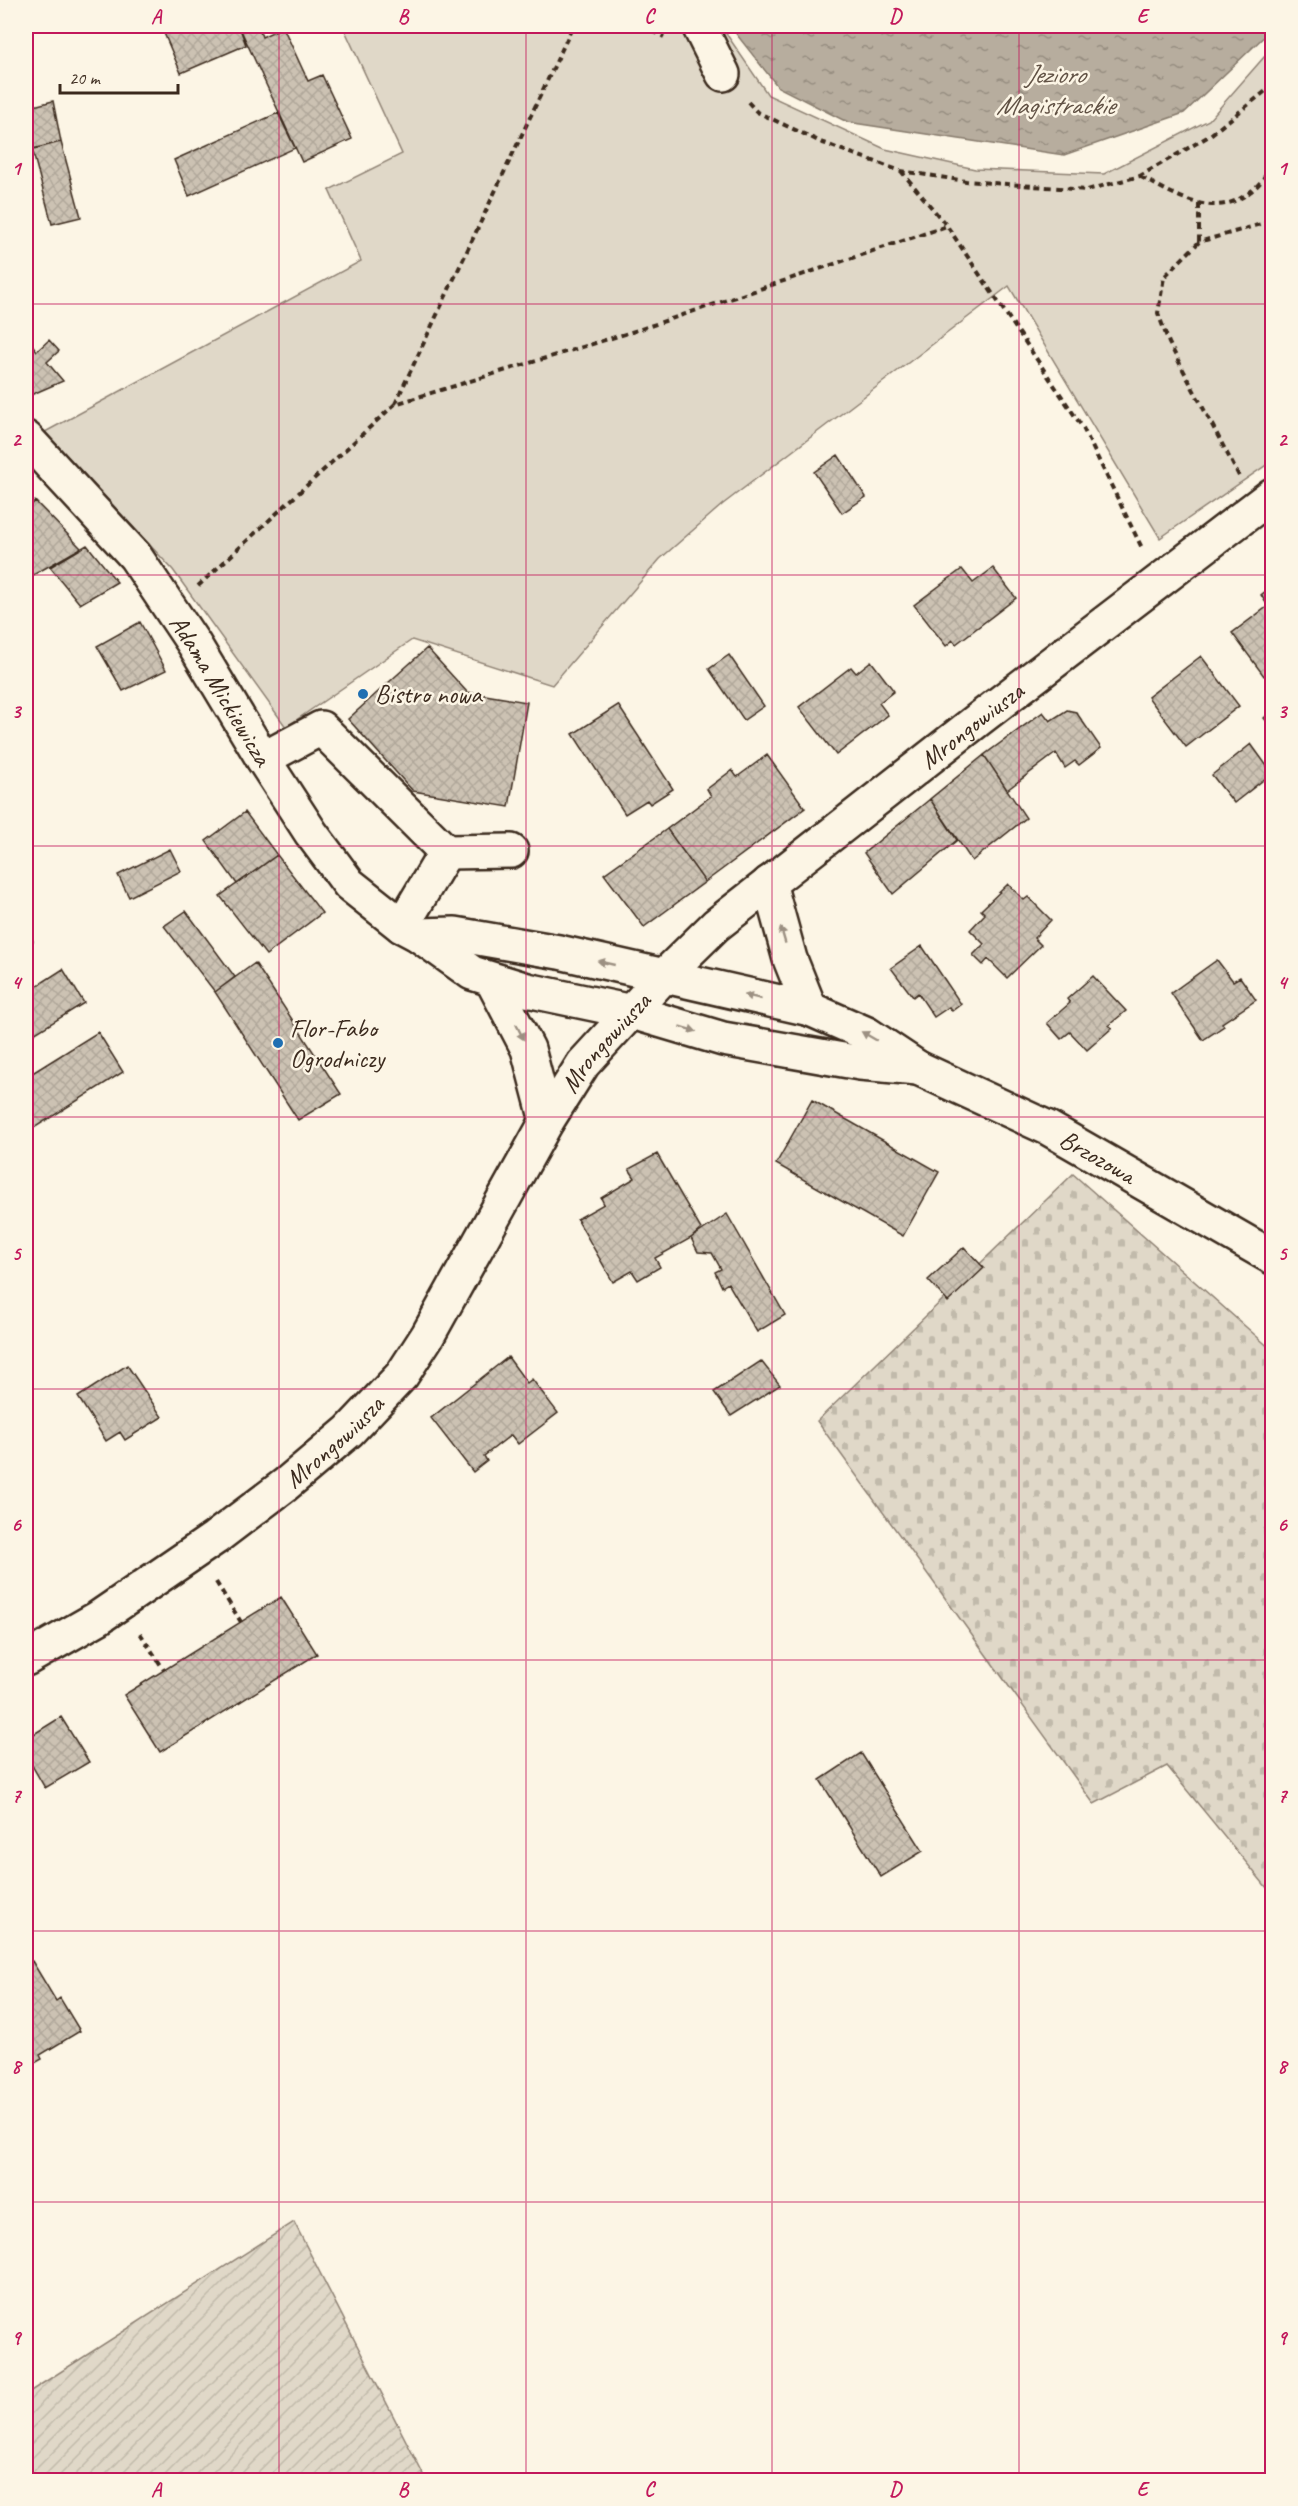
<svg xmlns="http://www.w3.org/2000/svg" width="1298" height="2506" font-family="Caveat,sans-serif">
  <defs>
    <pattern id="cemetery-stones" width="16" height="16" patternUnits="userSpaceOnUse" patternTransform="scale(1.5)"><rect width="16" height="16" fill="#e0d8c8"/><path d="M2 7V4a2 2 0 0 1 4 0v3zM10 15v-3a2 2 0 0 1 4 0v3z" fill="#c1baab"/></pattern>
    <pattern id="garden-furrows" width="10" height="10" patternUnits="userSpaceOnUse" patternTransform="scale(1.5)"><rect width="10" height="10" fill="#e0d8c8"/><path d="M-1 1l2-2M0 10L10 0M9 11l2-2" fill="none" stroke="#c1baab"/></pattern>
    <pattern id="water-ripples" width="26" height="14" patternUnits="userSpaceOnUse" patternTransform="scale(1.5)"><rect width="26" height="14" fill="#b7ad9e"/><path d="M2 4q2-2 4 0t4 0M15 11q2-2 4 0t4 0" fill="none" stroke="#968d80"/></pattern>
    <pattern id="building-cross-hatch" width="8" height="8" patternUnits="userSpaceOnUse" patternTransform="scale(1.5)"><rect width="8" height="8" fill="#ccc2b3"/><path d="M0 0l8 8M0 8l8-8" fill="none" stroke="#b0a79a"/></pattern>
  </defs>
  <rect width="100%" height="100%" fill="#fcf5e5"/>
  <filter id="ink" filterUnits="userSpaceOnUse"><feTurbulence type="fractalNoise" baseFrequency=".0167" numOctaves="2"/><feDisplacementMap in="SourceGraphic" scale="12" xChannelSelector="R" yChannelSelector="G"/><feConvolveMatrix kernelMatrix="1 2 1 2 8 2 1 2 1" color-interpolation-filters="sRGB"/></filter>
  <g filter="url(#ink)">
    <path fill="url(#cemetery-stones)" stroke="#8e8173" stroke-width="1.5" d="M1073 1174 1272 1350V1894L1167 1766 1094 1804 817 1421Z"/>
    <path fill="#e0d8c8" stroke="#8e8173" stroke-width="1.5" d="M343 26H721L768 95 885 149 975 169 1104 174 1209 120 1272 48V461L1160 538 1009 286 723 504 660 559 552 685 412 640 286 727 173 570 45 432 361 261 329 190 402 154Z"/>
    <path fill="url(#garden-furrows)" stroke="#8e8173" stroke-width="1.5" d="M294 2222 426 2480H26V2394Z"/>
    <path fill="url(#water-ripples)" stroke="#85796b" stroke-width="1.5" d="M730 26H1272V29L1184 113 1064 155 847 122 778 87Z"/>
    <path fill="url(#building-cross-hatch)" stroke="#3b2a1e" stroke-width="1.5" d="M161 26H239L246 45 181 73Z
      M239 26H258L262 37 283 27 308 81 322 75 352 139 302 162Z
      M53 101 61 142 26 151V108Z
      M278 113 295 148 189 196 174 160Z
      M61 142 81 217 52 224 32 149Z
      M26 337 37 351 49 340 59 351 47 362 63 381 26 397Z
      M838 455 866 497 842 513 814 472Z
      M35 501 81 548 26 579V569L29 567 26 564V512Z
      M87 545 117 582 80 604 50 567Z
      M993 568 1016 598 956 644 953 640 946 646 914 605 962 569 973 583Z
      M1272 586V670L1264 676 1232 633 1268 606 1261 595Z
      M140 622 166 670 123 691 97 646Z
      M427 648 467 692 527 702 509 807 413 791 348 719Z
      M729 655 764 706 744 720 709 669Z
      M1201 656 1239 706 1186 747 1148 697Z
      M871 661 894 691 879 703 888 715 836 755 799 707 851 667 856 673Z
      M618 705 673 789 650 804 647 800 625 814 573 734Z
      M1067 710 1076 712 1101 748 1079 765 1075 761 1065 768 1056 753 1007 790 984 755 1043 712 1050 721Z
      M1272 711V727L1264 718Z
      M1251 744 1272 773 1234 803 1212 775Z
      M767 755 805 808 705 882 667 829 711 796 707 789 732 770 737 777Z
      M984 755 1026 818 972 861 930 799Z
      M930 799 957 840 893 894 864 853Z
      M245 812 277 855 237 884 206 841Z
      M667 829 705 882 644 927 604 874Z
      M170 849 181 871 129 897 118 875Z
      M277 855 322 913 266 955 220 896Z
      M1008 884 1024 900 1028 897 1051 920 1034 938 1041 945 1007 978 988 959 983 965 973 955 984 944 970 930 985 914 981 910Z
      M186 911 235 977 215 992 164 926Z
      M26 926 33 941 26 945Z
      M922 946 961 1004 952 1011 949 1007 934 1017 918 993 913 997 891 968Z
      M1217 960 1233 981 1240 977 1256 1000 1222 1023 1224 1026 1203 1040 1171 993Z
      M255 963 341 1094 298 1120 215 992Z
      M63 969 84 1003 26 1039V993Z
      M1093 976 1126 1011 1109 1025 1112 1028 1087 1050 1070 1032 1061 1039 1047 1023 1070 1003 1067 999Z
      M98 1032 123 1072 26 1133V1077Z
      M812 1100 939 1172 903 1236 776 1164Z
      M657 1154 701 1229 691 1238 655 1258 660 1267 638 1280 632 1271 613 1282 577 1219 604 1204 601 1198 635 1178 629 1169Z
      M727 1214 785 1315 757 1332 728 1283 722 1287 715 1272 721 1269 712 1253 698 1252 691 1238Z
      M964 1247 984 1268 948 1302 928 1280Z
      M508 1357 527 1383 532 1379 558 1413 518 1444 511 1435 484 1456 487 1461 473 1472 431 1418Z
      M761 1361 780 1385 731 1416 714 1392Z
      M127 1365 162 1417 125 1440 120 1432 106 1441 78 1397Z
      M281 1597 317 1654 160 1752 124 1695Z
      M61 1717 89 1762 45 1788 26 1755V1739Z
      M861 1753 923 1851 881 1877 820 1780Z
      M32 1961 56 2001 60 1998 80 2031 40 2055 42 2059 26 2068V1965Z"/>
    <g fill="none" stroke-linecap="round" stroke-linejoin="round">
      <g stroke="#3b2a1e" stroke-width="38">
        <g id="minor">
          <path d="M699 26 723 74"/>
          <path id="s1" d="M26 438 135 556 194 644 263 759 311 833 349 884 402 926 419 935 472 973 527 990 632 1012 723 1039 860 1063 918 1068"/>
          <path d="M263 759 321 728 446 852 402 926"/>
          <path d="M446 852 511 851"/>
          <path d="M769 883 790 959 810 1009"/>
          <path id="s2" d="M419 935 455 934 559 952 810 1009 867 1034 918 1068 1048 1128 1272 1257"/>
          <path d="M492 980 528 1049 547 1121"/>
          <path id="s3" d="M26 1659 98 1618 215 1538 285 1485 349 1431 402 1375 428 1335 547 1121 583 1064 663 977 716 925 979 719 1272 495"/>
        </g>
      </g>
      <path stroke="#3b2a1e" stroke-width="4" stroke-dasharray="6 4.5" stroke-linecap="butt" d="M643 26 664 37
        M748 102 757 112 823 143 901 171 966 181 1087 190 1140 176 1209 136 1272 86
        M901 171 947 226 1083 428 1143 550
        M1141 177C1176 195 1213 221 1250 192 1262 183 1269 172 1272 157
        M1199 204V242
        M395 404 573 26
        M1239 476 1169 343 1158 313 1164 277 1199 242 1272 221
        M198 586 395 404 638 330 947 226
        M216 1582 241 1622
        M140 1633 164 1670"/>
      <use href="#minor" stroke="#fcf5e5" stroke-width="33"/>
    </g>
    <defs><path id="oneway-solid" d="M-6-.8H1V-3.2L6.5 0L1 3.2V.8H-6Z" transform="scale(1.5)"/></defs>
    <g fill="#9c9082">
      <use href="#oneway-solid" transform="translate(783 935) rotate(-106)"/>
      <use href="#oneway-solid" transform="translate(606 963) rotate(-167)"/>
      <use href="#oneway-solid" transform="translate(753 997) rotate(-167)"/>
      <use href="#oneway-solid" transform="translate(688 1029) rotate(16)"/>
      <use href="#oneway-solid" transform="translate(520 1032) rotate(64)"/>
      <use href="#oneway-solid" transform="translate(869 1036) rotate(-150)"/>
    </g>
  </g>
  <path fill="none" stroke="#c2185b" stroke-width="1.5" stroke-opacity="0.55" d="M279 26V2480M526 26V2480M772 26V2480M1019 26V2480M26 304H1272M26 575H1272M26 846H1272M26 1117H1272M26 1389H1272M26 1660H1272M26 1931H1272M26 2202H1272"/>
  <g fill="#1f6fb2" stroke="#fcf5e5" stroke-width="2">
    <circle cx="363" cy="694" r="6"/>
    <circle cx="278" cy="1043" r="6"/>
  </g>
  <g text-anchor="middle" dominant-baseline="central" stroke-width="5" stroke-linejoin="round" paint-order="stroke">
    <g font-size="26" fill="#3b2a1e" stroke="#fcf5e5">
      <text stroke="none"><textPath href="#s1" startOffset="320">Adama Mickiewicza</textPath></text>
      <text stroke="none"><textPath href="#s3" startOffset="1350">Mrongowiusza</textPath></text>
      <text stroke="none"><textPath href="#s3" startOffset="864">Mrongowiusza</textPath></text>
      <text stroke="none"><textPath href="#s2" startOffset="723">Brzozowa</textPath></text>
      <text stroke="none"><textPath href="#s3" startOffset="378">Mrongowiusza</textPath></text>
    </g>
    <g font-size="26" fill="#3b2a1e" stroke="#fcf5e5" text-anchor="start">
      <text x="375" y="694">Bistro nowa</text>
      <text x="290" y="1028">Flor-Fabo<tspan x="290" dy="30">Ogrodniczy</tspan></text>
    </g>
    <g font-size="27" font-style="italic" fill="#605144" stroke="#fcf5e5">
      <text x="1055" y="74">Jezioro<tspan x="1055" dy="31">Magistrackie</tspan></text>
    </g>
  </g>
  <rect width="1298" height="2506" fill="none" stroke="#fcf5e5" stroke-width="66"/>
  <path d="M60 84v9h118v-9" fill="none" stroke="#3b2a1e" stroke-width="3"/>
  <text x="69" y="84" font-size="18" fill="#3b2a1e" stroke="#fcf5e5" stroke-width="4.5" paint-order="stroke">20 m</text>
  <rect x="33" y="33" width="1232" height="2440" fill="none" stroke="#c2185b" stroke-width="2"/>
  <g font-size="20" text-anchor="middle" font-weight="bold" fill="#c2185b">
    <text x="156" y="23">A</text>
    <text x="403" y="23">B</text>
    <text x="649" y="23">C</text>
    <text x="895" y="23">D</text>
    <text x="1142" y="23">E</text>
    <text x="16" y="175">1</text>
    <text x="1282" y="175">1</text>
    <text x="16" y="446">2</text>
    <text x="1282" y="446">2</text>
    <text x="16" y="718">3</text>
    <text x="1282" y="718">3</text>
    <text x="16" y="989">4</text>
    <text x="1282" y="989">4</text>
    <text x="16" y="1260">5</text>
    <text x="1282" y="1260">5</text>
    <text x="16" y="1531">6</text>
    <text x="1282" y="1531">6</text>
    <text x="16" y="1802">7</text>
    <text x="1282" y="1802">7</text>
    <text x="16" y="2073">8</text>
    <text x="1282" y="2073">8</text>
    <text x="16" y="2344">9</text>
    <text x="1282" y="2344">9</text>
    <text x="156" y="2496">A</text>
    <text x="403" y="2496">B</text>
    <text x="649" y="2496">C</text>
    <text x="895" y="2496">D</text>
    <text x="1142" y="2496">E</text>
  </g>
</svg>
